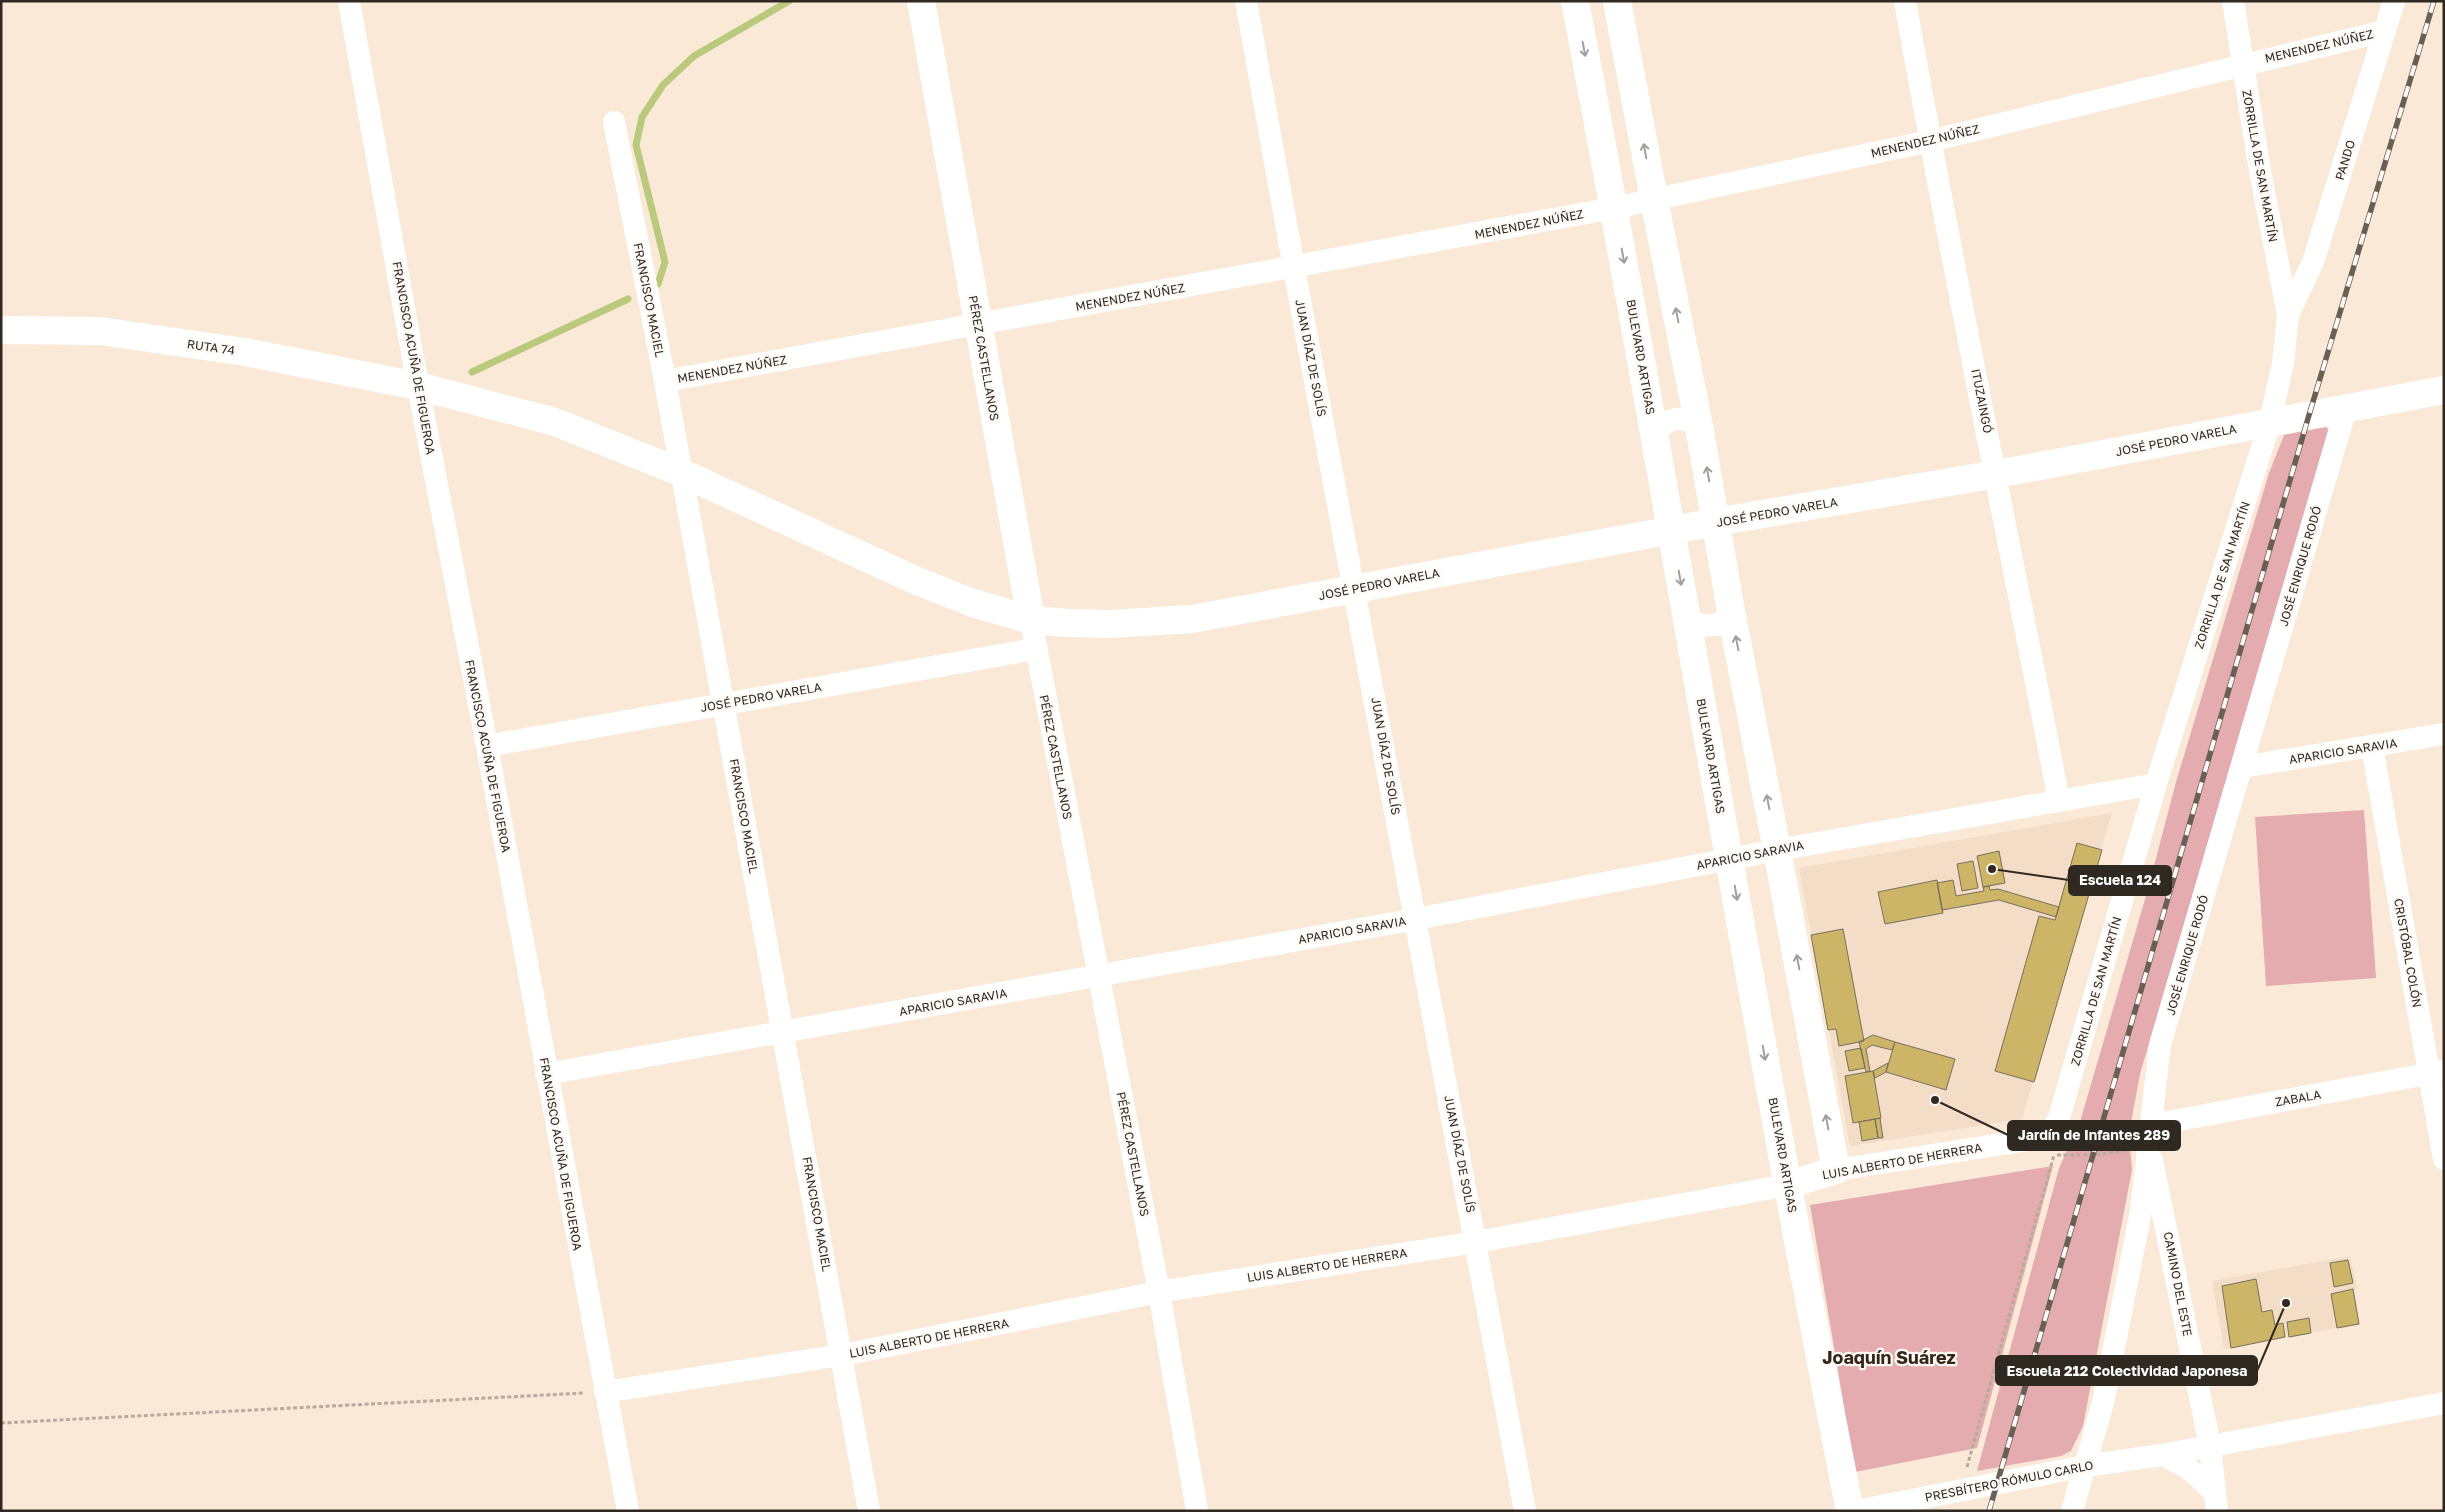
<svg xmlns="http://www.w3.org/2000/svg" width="2445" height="1512" font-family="'Golos Text',sans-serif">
  <rect width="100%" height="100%" fill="#fbe9d8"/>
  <path fill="#f4ddc6" d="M2112 813 2022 1119 1850 1146 1799 868Z
    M2350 1256 2357 1289 2353 1290 2359 1324 2224 1349 2212 1281Z"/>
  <path fill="#e4acae" d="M2326 427 2329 430 2140 1074 2129 1134 2132 1170 2083 1426 2071 1451 2061 1456 1977 1471 2059 1168 2080 1122 2148 889 2176 782 2269 473 2284 435Z
    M2364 810 2376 978 2266 986 2255 817Z
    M2053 1166 1977 1448 1855 1472 1810 1205Z"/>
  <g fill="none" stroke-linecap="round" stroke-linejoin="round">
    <path stroke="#b9ca7d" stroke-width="7" d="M658 284 665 262 636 145 642 117 663 85 694 56 789 1
      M472 372 628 299"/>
  </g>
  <path fill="#cdb567" stroke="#76705d" d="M2077 843 2102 850 2034 1082 1995 1071 2039 916 2055 920Z
    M1999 851 2005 883 1983 887 1977 856Z
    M1973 861 1978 888 1962 891 1957 864Z
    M1937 880 1943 913 1885 924 1878 892Z
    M1953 880 1956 896 1984 891 1983 887 1989 886 1990 890 1998 889 2059 907 2056 917 1999 900 1942 910 1937 883Z
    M1843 929 1864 1041 1839 1046 1836 1029 1828 1030 1811 935Z
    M1873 1035 1895 1042 1892 1050 1872 1045 1866 1049 1870 1071 1866 1072 1859 1042Z
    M1895 1042 1955 1059 1946 1090 1886 1072Z
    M1861 1048 1865 1068 1849 1071 1845 1051Z
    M1888 1063 1886 1072 1875 1078 1873 1071Z
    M1873 1071 1881 1118 1853 1123 1845 1076Z
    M1880 1118 1883 1138H1878L1875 1119Z
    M1875 1119 1878 1138 1862 1141 1859 1122Z
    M2348 1260 2353 1283 2334 1287 2330 1263Z
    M2256 1279 2262 1312 2272 1310 2275 1325 2283 1323 2285 1337 2231 1348 2222 1286Z
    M2353 1289 2359 1324 2337 1328 2331 1294Z
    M2309 1318 2311 1333 2289 1337 2287 1322Z"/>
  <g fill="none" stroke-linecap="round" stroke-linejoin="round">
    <path stroke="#b8aa9c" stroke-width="3" stroke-dasharray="4 2.5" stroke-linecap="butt" d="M2057 1155H2092L2125 1151
      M1 1423 585 1393
      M1967 1467 2054 1155"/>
    <path stroke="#fff" stroke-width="22" d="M349 1 418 386 487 746 628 1511
      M1246 1 1294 268 1525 1511
      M1905 1C1952 268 2008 534 2059 801
      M614 122 665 381 869 1511
      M2288 315 2313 262 2394 1
      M665 381 1614 208 1930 141 2385 31
      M1655 433C1671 416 1678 415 1699 426
      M1686 617 1702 626 1721 624 1731 611
      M1031 620 1159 1292 1197 1511
      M487 746 1035 649
      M2372 746 2444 1159
      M2242 767 2444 734
      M546 1074 1416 919 1777 850 2156 784
      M2152 1125 2443 1071
      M2152 1160 2210 1446 2217 1511
      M1836 1170 2034 1139 2048 1134 2058 1121 2156 784 2270 422 2283 363 2288 315 2260 171 2233 1
      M605 1392 842 1355 1159 1292 1476 1242 1788 1185
      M2162 1455C2186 1465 2197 1474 2214 1493
      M1856 1511 2085 1466 2162 1455 2444 1403
      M2072 1511 2103 1403 2141 1211 2160 1045 2346 408"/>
    <path stroke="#fff" stroke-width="28" d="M921 1 1031 620
      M1575 1C1671 504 1750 1009 1850 1511
      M1617 1 1654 199 1699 426 1731 611 1777 850 1836 1170 1788 1185
      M1 330 100 331 245 352 418 386 555 422 680 472 917 581 973 603 1031 620 1069 623 1110 624 1192 619 1716 522 1997 474 2444 390"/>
    <g stroke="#685f55" stroke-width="5.5">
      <path id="rail" d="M1989 1511 2309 415 2434 1"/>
    </g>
    <use href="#rail" stroke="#fdf9f5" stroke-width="4" stroke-dasharray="11" stroke-linecap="butt"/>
  </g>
  <defs><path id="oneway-shaft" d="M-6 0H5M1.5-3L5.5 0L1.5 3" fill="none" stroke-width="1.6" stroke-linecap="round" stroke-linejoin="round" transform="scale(1.25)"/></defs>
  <g stroke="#a19f9c">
    <use href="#oneway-shaft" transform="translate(1584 49) rotate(79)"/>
    <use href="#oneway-shaft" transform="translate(1645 151) rotate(-100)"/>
    <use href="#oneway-shaft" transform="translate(1623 256) rotate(80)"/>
    <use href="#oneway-shaft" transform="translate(1677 315) rotate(-101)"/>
    <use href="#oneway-shaft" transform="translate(1708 474) rotate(-100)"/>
    <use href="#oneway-shaft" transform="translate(1680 578) rotate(80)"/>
    <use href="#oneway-shaft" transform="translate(1737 643) rotate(-101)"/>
    <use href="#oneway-shaft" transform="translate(1768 802) rotate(-101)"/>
    <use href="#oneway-shaft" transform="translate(1736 893) rotate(80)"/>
    <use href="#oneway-shaft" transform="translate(1798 962) rotate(-100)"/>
    <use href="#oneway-shaft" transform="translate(1764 1053) rotate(80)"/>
    <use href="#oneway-shaft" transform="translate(1827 1122) rotate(-100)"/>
  </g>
  <g text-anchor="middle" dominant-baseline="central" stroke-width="4.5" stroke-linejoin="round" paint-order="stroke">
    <g font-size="12" fill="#2f2922" stroke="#fdf9f5">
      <text transform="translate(2319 46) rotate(-13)">MENENDEZ NÚÑEZ</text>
      <text transform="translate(1925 141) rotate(-13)">MENENDEZ NÚÑEZ</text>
      <text transform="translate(2345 160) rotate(-73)">PANDO</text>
      <text transform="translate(2260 166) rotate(80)">ZORRILLA DE SAN MARTÍN</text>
      <text transform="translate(1529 224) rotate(-11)">MENENDEZ NÚÑEZ</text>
      <text transform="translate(1130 297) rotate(-10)">MENENDEZ NÚÑEZ</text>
      <text transform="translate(649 300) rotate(79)">FRANCISCO MACIEL</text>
      <text transform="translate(211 347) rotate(8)">RUTA 74</text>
      <text transform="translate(1641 357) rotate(80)">BULEVARD ARTIGAS</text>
      <text transform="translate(414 358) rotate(80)">FRANCISCO ACUÑA DE FIGUEROA</text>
      <text transform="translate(984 358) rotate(80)">PÉREZ CASTELLANOS</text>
      <text transform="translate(1311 358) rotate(79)">JUAN DÍAZ DE SOLÍS</text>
      <text transform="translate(732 369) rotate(-10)">MENENDEZ NÚÑEZ</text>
      <text transform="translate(1982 401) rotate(79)">ITUZAINGÓ</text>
      <text transform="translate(2176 440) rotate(-11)">JOSÉ PEDRO VARELA</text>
      <text transform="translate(1777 512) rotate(-10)">JOSÉ PEDRO VARELA</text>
      <text transform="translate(2300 566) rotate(-74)">JOSÉ ENRIQUE RODÓ</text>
      <text transform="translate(2222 575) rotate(-72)">ZORRILLA DE SAN MARTÍN</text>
      <text transform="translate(1379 584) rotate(-11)">JOSÉ PEDRO VARELA</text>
      <text transform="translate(761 697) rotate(-10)">JOSÉ PEDRO VARELA</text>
      <text transform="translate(2343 751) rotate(-9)">APARICIO SARAVIA</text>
      <text transform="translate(488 756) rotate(79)">FRANCISCO ACUÑA DE FIGUEROA</text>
      <text transform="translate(1386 756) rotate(80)">JUAN DÍAZ DE SOLÍS</text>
      <text transform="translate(1711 756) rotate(80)">BULEVARD ARTIGAS</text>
      <text transform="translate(1056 757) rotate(79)">PÉREZ CASTELLANOS</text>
      <text transform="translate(744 816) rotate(80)">FRANCISCO MACIEL</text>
      <text transform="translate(1750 855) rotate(-11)">APARICIO SARAVIA</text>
      <text transform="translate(1352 930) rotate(-10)">APARICIO SARAVIA</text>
      <text transform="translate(2408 953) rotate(80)">CRISTÓBAL COLÓN</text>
      <text transform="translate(2187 955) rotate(-74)">JOSÉ ENRIQUE RODÓ</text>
      <text transform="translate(2096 991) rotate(-74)">ZORRILLA DE SAN MARTÍN</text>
      <text transform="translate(953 1002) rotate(-10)">APARICIO SARAVIA</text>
      <text transform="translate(2298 1098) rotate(-10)">ZABALA</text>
      <text transform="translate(561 1154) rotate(80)">FRANCISCO ACUÑA DE FIGUEROA</text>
      <text transform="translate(1133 1154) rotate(79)">PÉREZ CASTELLANOS</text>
      <text transform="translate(1460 1154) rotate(79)">JUAN DÍAZ DE SOLÍS</text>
      <text transform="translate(1783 1155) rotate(80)">BULEVARD ARTIGAS</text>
      <text transform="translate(1902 1161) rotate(-10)">LUIS ALBERTO DE HERRERA</text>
      <text transform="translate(817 1214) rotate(80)">FRANCISCO MACIEL</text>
      <text transform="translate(1327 1265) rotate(-9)">LUIS ALBERTO DE HERRERA</text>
      <text transform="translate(2178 1284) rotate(79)">CAMINO DEL ESTE</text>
      <text transform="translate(929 1338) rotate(-11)">LUIS ALBERTO DE HERRERA</text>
      <text transform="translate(2009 1481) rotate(-11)">PRESBÍTERO RÓMULO CARLO</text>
    </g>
    <g font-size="18" font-weight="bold" fill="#342719" stroke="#fdf9f5">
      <text x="1889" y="1357">Joaquín Suárez</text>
    </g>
  </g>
  <path fill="none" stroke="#2f2922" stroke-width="2" d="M1992 869L2069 880M1935 1100L2008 1135M2286 1303L2257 1371"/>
  <g fill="#2f2922" stroke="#fdf9f5" stroke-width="2">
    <circle cx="1992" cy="869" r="5"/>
    <circle cx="1935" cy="1100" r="5"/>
    <circle cx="2286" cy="1303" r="5"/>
  </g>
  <g fill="#2f2922" stroke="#2f2922" stroke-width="2">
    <rect x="2069" y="866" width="102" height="29" rx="5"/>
    <rect x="2008" y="1121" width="172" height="29" rx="5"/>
    <rect x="1996" y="1356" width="261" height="29" rx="5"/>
  </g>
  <g font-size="14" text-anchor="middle" font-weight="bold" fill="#fff">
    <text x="2120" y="885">Escuela 124</text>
    <text x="2094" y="1140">Jardín de Infantes 289</text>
    <text x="2127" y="1376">Escuela 212 Colectividad Japonesa</text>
  </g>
  <rect width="2445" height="1512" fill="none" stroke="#2f2922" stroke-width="5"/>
</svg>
